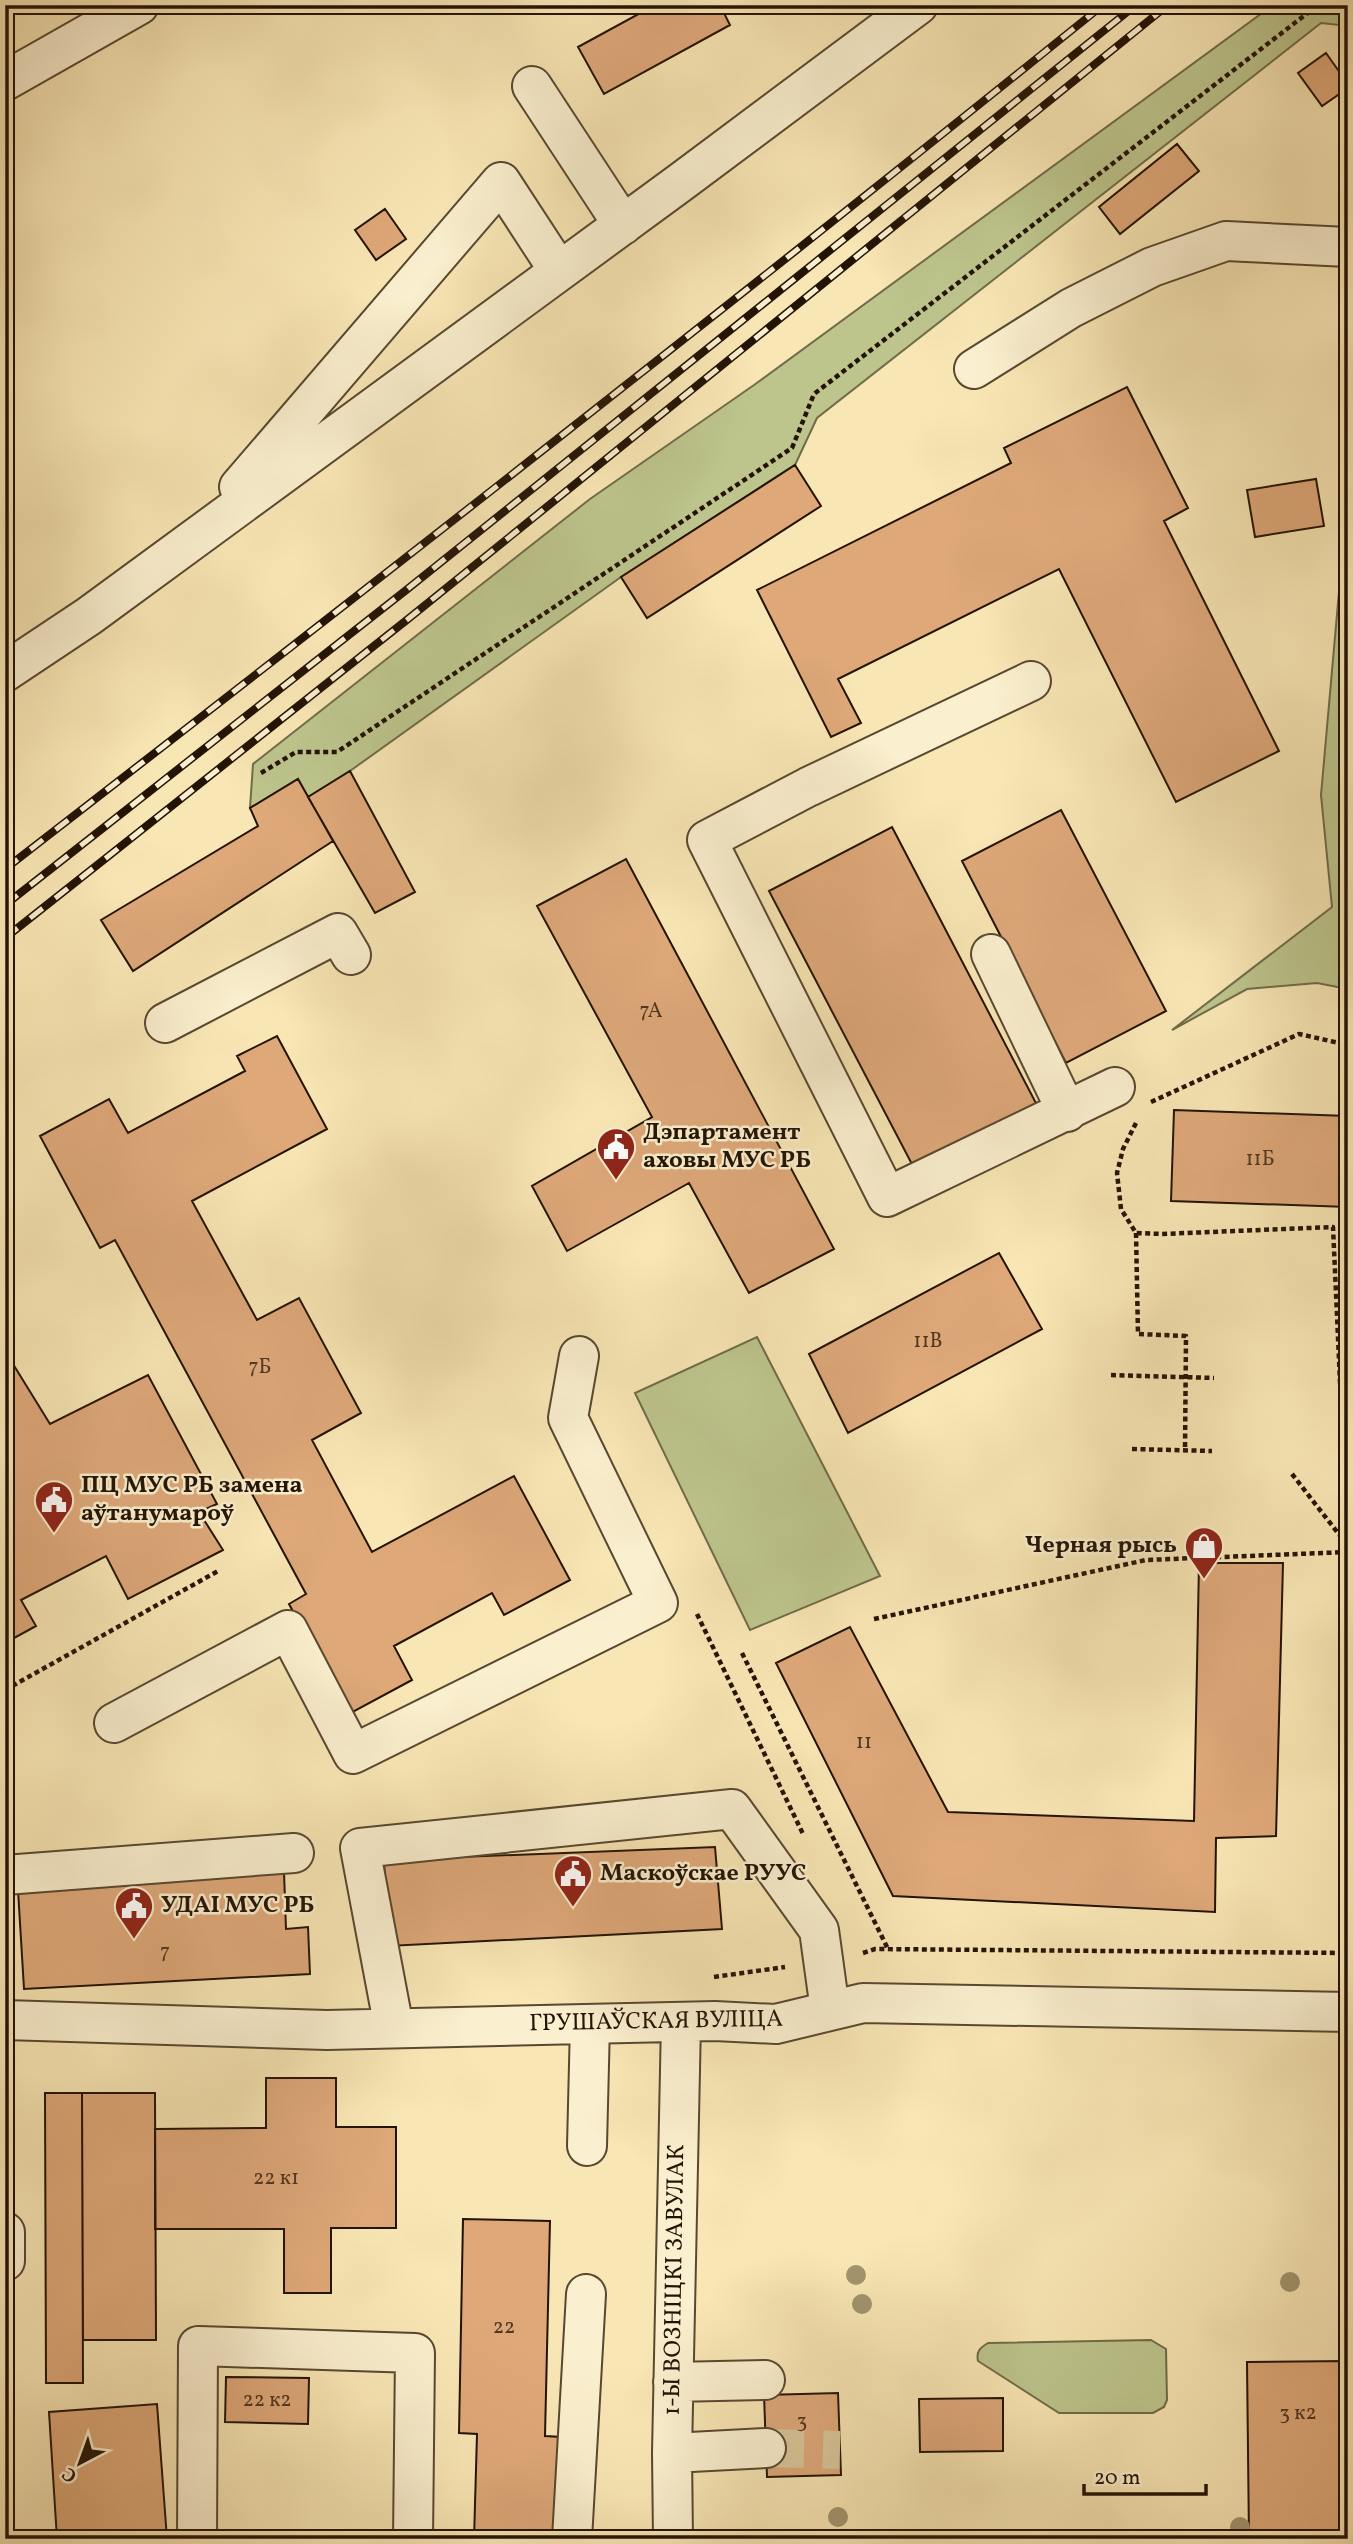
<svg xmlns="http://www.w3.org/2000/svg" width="1353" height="2544" font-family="Vollkorn,serif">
  <rect width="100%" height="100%" fill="#f8e6b4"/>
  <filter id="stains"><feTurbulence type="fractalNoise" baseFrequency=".00286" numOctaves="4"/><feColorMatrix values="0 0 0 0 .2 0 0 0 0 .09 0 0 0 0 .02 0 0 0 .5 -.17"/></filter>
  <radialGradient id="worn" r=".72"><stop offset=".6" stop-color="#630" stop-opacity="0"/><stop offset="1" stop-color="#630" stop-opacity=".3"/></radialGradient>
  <path fill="#bdc58d" stroke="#706c49" stroke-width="2" d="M1273 5H1348V26L1321 23 817 418 795 465 621 577 350 771 308 797 298 779 250 808 253 764 590 499 754 385Z
    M1348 490V989L1317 983 1247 989 1172 1030 1332 907 1321 795Z
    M757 1337 880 1576 750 1630 635 1393Z
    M1151 2340 1166 2349 1167 2400 1164 2407 1153 2413H1059L978 2361C976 2351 980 2348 988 2343Z"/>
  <path fill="#dea879" stroke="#231305" stroke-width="2" d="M655 5H720L730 25 604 94 578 47Z
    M1326 53 1348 84V88L1322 106 1298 73Z
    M1177 144 1199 171 1120 234 1099 207Z
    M385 209 406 239 376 260 355 230Z
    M1127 387 1188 508 1164 521 1279 751 1176 802 1059 569 838 679 861 723 831 737 757 590 1011 463 1004 448Z
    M795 465 821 506 647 618 621 577Z
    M1316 479 1324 526 1255 537 1247 490Z
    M350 771 415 892 375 913 308 797Z
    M298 779 333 841 133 971 101 920 258 826 250 808Z
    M1061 810 1166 1011 1066 1063 962 861Z
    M892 827 1038 1107 915 1170 769 891Z
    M626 859 834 1249 749 1293 689 1183 567 1251 532 1186 652 1117 537 906Z
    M277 1036 327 1129 192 1201 257 1320 299 1298 361 1413 312 1440 372 1552 514 1476 570 1580 504 1615 492 1593 394 1646 412 1680 349 1714 289 1604 306 1594 115 1240 100 1248 40 1136 109 1099 128 1133 245 1071 237 1056Z
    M1174 1110 1348 1116V1207L1171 1201Z
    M999 1253 1042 1329 848 1433 809 1354Z
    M13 1364 50 1424 148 1375 217 1504 199 1512 223 1550 128 1599 106 1556 21 1600 36 1626 5 1643V1368Z
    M1199 1563H1283L1276 1836 1216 1838 1215 1912 893 1896 776 1663 850 1627 948 1812 1194 1821Z
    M715 1847 722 1929 388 1946 384 1860Z
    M284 1872 286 1929 308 1927 310 1974 24 1989 18 1890Z
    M266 2078H336V2127H396V2228H331V2293H284V2229H155V2129L266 2128Z
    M5 2090H14L13 2135H5Z
    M45 2093H82L83 2383H46Z
    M82 2093H155L156 2340H83Z
    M463 2219 550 2221 545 2436 562 2437 560 2539H474L477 2434 459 2433Z
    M1348 2361V2539H1249L1247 2362Z
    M226 2377 309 2378 308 2424 225 2422Z
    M5 2388H8L13 2519H5Z
    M838 2393 841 2475 767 2477 764 2395Z
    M1003 2398V2451L920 2452 919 2399Z
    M157 2404 167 2539H57L49 2412Z
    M23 2530V2539H5V2531Z"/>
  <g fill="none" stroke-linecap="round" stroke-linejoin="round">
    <path stroke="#d8c69a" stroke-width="38" stroke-dasharray="38 19" stroke-linecap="butt" d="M766 2448 840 2450"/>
    <g stroke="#584831" stroke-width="42">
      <path id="minor" d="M5 81 139 5
        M532 86 623 225
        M974 369 1071 308 1152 267 1226 241 1348 247
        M239 487 501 182 559 271
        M5 672 89 616 681 182 918 5
        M1031 681 808 787 707 840 887 1197 1115 1087
        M991 954 1067 1112
        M165 1023 338 933 351 955
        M114 1723 288 1630 353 1754 658 1603 568 1418 579 1356
        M5 1875 294 1853
        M5 2020 327 2030 715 2021 776 2024 863 2003 1348 2012
        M394 2028 360 1848 732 1809 819 1930 830 2010
        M587 2146 590 2024
        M5 2232V2261
        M673 2382 765 2380
        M672 2453 766 2448
        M197 2539 198 2346 415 2353 413 2539
        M572 2539 586 2294
        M673 2539 672 2453 681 2022"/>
    </g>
    <path stroke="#231305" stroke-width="4.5" stroke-dasharray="5 3.5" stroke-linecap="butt" d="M1347 20H1348
      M261 773 296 752H337L792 448 814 394 1318 5
      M1151 1102 1299 1034 1348 1045
      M1136 1123 1123 1149 1117 1173 1121 1209 1136 1233 1162 1234 1333 1227 1342 1426H1348
      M1136 1233 1138 1334 1186 1336 1185 1450
      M1111 1375 1214 1378
      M1132 1449 1212 1451
      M1292 1474 1348 1546
      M697 1614 804 1836
      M874 1619 1146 1560 1348 1552
      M742 1653 888 1949
      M5 1690 218 1571
      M863 1953 875 1949 1348 1953
      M714 1977 785 1967"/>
    <use href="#minor" stroke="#faefce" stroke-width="38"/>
    <g stroke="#231305" stroke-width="8">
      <path id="rail" d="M5 869C373 584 740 298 1103 5
        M5 905 405 591 1136 5
        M5 938 408 619 1168 5"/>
    </g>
    <use href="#rail" stroke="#faefce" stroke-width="5" stroke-dasharray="16" stroke-linecap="butt"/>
  </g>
  <g fill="#a1946e">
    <circle cx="856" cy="2275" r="10"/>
    <circle cx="1290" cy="2282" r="10"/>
    <circle cx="862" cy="2304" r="10"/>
    <circle cx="838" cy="2517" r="10"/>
    <circle cx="1240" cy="2527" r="10"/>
  </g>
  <defs>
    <g id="civic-pin" transform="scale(2.0125)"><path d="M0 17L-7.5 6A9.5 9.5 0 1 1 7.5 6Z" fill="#8f2418" stroke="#faefce"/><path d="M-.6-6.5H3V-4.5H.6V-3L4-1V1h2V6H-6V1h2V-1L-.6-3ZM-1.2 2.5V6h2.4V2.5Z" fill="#fff"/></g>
    <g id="shop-pin" transform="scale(2.0125)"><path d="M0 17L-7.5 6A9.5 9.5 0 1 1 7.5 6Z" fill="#8f2418" stroke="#faefce"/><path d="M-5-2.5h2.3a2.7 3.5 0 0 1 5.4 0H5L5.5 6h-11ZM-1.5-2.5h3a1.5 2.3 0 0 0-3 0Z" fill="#fff"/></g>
  </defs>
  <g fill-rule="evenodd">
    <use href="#civic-pin" x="616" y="1147"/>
    <use href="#civic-pin" x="54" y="1500"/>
    <use href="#shop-pin" x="1204" y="1546"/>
    <use href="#civic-pin" x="573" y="1874"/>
    <use href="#civic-pin" x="134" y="1906"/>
  </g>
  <g text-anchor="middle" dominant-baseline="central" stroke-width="5" stroke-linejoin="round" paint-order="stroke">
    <g font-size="21" fill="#523822">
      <text x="651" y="1011">7А</text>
      <text x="1260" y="1159">11Б</text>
      <text x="928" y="1341">11В</text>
      <text x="260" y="1367">7Б</text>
      <text x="864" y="1742">11</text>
      <text x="165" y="1952">7</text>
      <text x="276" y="2178">22 к1</text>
      <text x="504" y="2327">22</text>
      <text x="267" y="2400">22 к2</text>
      <text x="1298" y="2413">3 к2</text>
      <text x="802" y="2421">3</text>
    </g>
    <g font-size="24" font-weight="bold" fill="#231305" stroke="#faefce" text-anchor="start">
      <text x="643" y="1133">Дэпартамент<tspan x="643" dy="28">аховы МУС РБ</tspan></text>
      <text x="81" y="1486">ПЦ МУС РБ замена<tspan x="81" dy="28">аўтанумароў</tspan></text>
      <text x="1177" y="1546" text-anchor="end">Черная рысь</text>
      <text x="600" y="1874">Маскоўскае РУУС</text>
      <text x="161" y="1906">УДАІ МУС РБ</text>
    </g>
    <g font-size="24" fill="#231305" stroke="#faefce">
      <text transform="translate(656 2022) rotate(-1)">ГРУШАЎСКАЯ ВУЛІЦА</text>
      <text transform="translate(675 2280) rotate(-89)">1-Ы ВОЗНІЦКІ ЗАВУЛАК</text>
    </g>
  </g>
  <rect width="1353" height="2544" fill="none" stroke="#f8e6b4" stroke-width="28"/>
  <rect x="7" y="7" width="1339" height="2530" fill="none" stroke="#231305" stroke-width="3.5"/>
  <rect x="14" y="14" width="1325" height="2516" fill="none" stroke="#231305" stroke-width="2"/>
  <g transform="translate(80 2463) rotate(221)" stroke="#faefce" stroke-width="5" paint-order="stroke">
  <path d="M0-5L12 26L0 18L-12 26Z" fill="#231305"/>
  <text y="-10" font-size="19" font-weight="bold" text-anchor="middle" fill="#231305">С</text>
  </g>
  <path d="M1084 2484v10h122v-10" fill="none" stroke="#231305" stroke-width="3.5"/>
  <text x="1094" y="2484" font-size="21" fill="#231305" stroke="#faefce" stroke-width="5" paint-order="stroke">20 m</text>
  <rect width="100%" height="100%" filter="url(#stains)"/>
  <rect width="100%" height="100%" fill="url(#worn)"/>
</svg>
